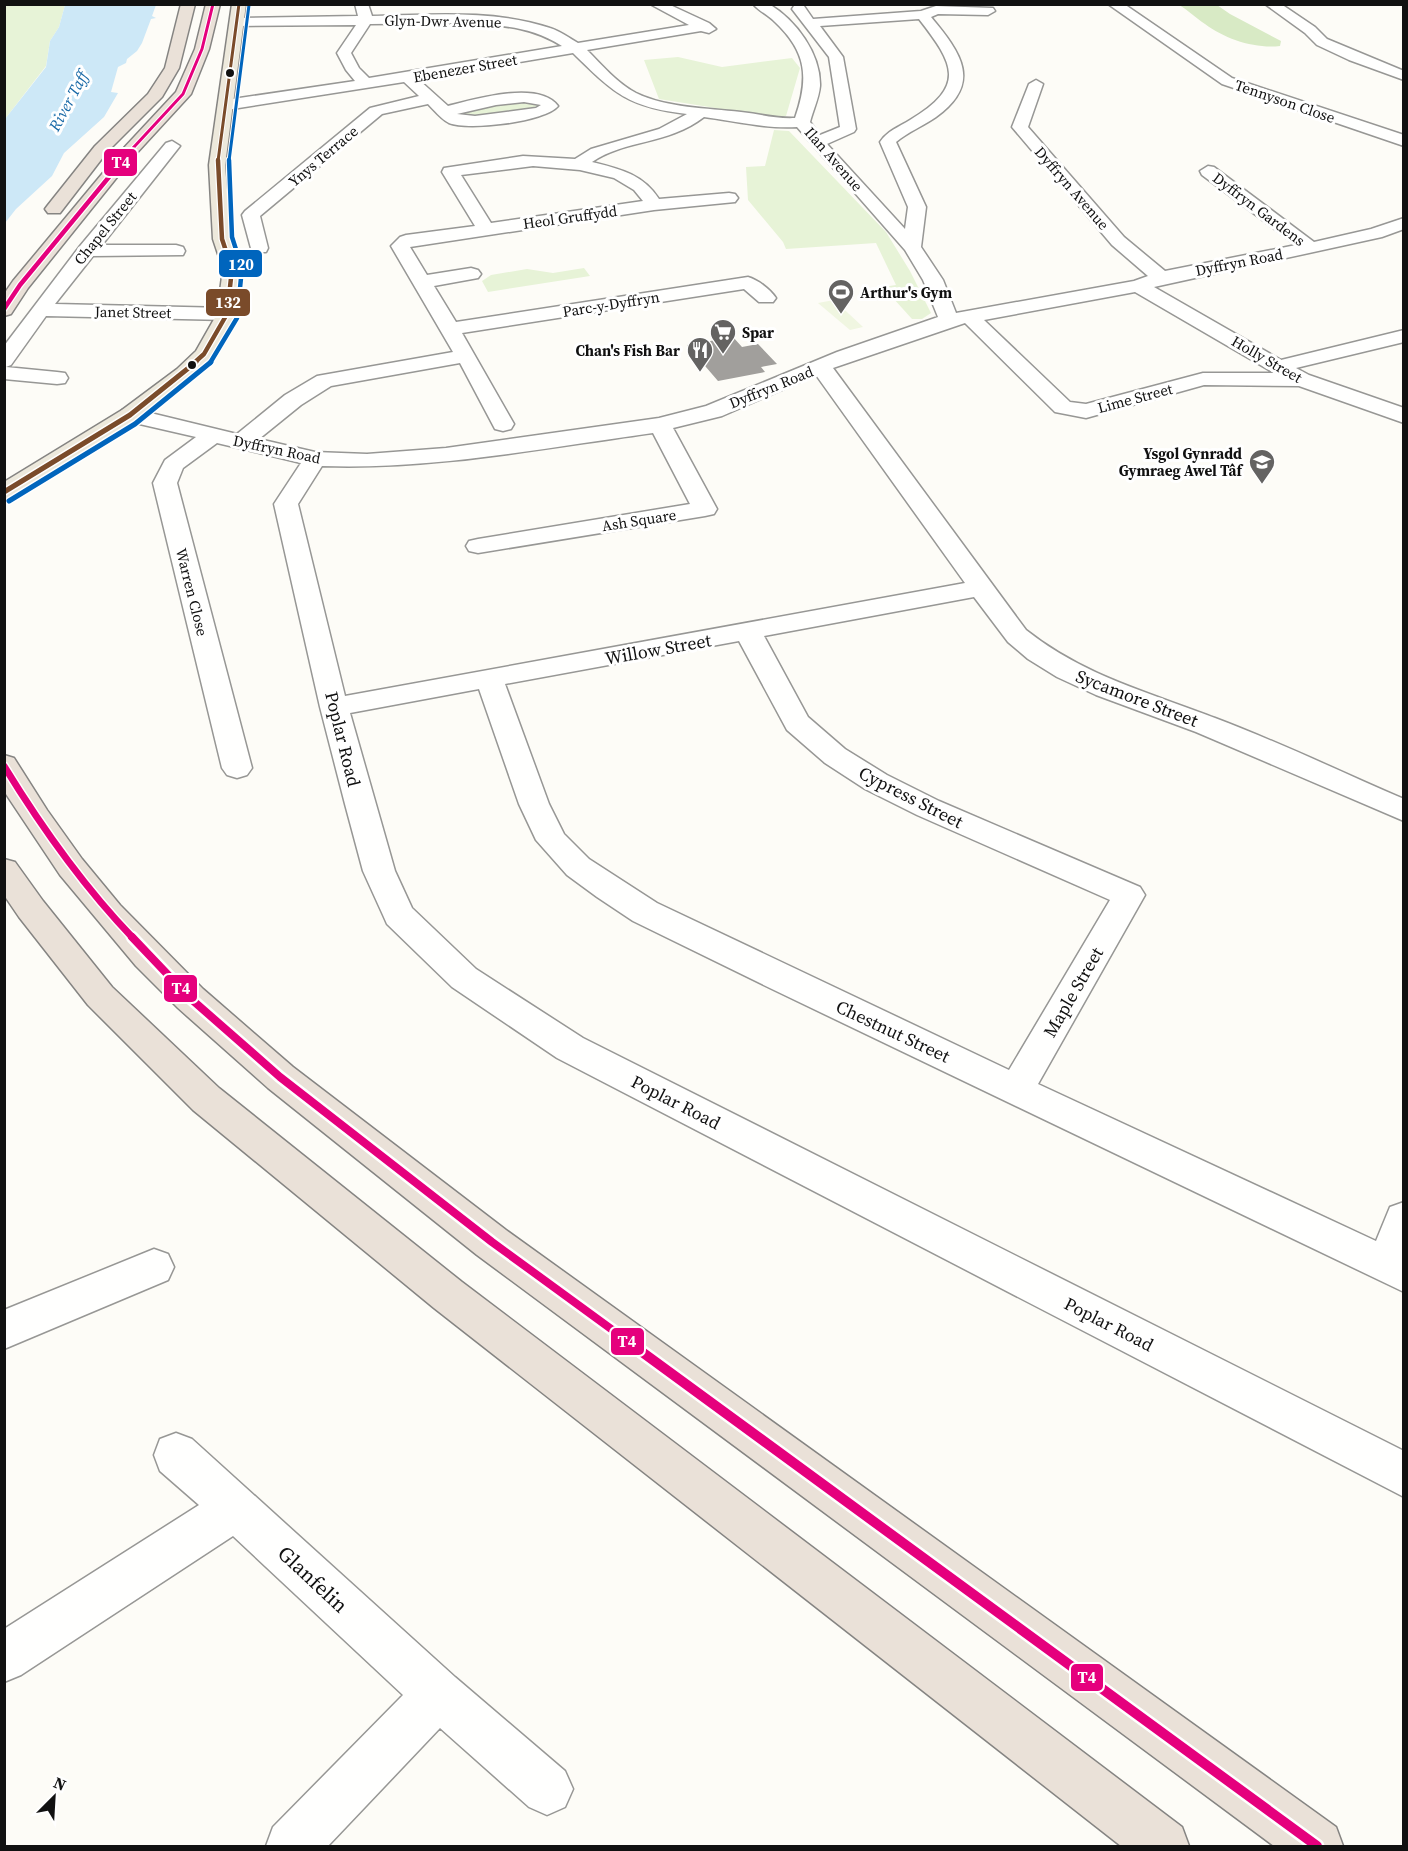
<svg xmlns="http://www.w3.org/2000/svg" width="1408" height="1851" font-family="'Source Serif 4',serif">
  <rect width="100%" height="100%" fill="#fdfcf7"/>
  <path fill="#e7f3d7" d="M5 5H65L59 27 50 41 46 66 5 119Z
    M678 57 722 67 792 58 800 68 786 116 778 118 659 99 644 60Z
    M517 100 541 104 543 107 484 119 456 114 459 110Z
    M774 130 789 131 886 232 910 271 931 313 922 319H912L883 287 896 285 876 243 786 249 783 242 748 200 746 167 765 166Z
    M584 268 590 276 488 292 482 281 491 275 527 269 553 273Z"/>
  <path fill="#d8eac5" d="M1179 5H1217L1230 14 1281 41 1280 46C1255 49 1225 39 1205 24 1196 18 1188 10 1179 5Z"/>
  <path fill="#f0f6e1" d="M834 300 863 327 850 330 818 303Z"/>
  <path fill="#cde8f7" d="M65 5H156L152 16 156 18 151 19 142 43 137 51 127 59 126 63 118 67 111 92 118 93 104 117 64 153 52 176 16 209 5 223V119L46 67 50 41 59 27Z"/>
  <path fill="#a19f9c" d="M733 337 742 347 758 344 777 364 761 367 765 372 718 381 687 345Z"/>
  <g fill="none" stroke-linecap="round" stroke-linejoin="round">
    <g stroke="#979795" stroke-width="3">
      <path id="minor" d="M355 4H368L372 16C430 15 493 9 550 28 560 31 569 38 578 43L689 25 650 4H668L709 23 716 29 709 33 701 31 587 50C602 65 617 83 636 93 667 108 707 108 741 112 760 114 776 119 795 118 809 78 807 52 775 22 768 15 759 11 753 4H769C796 20 821 54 820 86 819 98 813 110 810 122L820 135 840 127 829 57 792 9 794 6H804L813 19 921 11 936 6 993 8 995 11 988 15 938 14 931 17C961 53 983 83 936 117 923 126 908 132 896 142L926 207 921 247 943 280 956 313 1134 281 1148 276 1112 245 1012 127 1029 84 1036 80 1043 84 1028 127 1124 237 1165 271 1296 245 1202 175 1200 171 1208 166 1214 167 1314 242 1371 229 1404 218V229L1382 237 1154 287 1281 360 1404 330V342L1296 368 1309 375 1404 408V423L1299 386 1204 385 1086 418 1055 412 965 323 833 368 1026 630C1084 676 1148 692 1215 718 1279 742 1341 772 1404 799V821L1196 732 1096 695 1057 677 1028 659 1008 642 974 597 764 636 808 717 845 749 887 775 939 801 1140 887 1145 895 1038 1084 1376 1241 1390 1207 1404 1202V1292L774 990 633 921 597 897 567 875 536 840 519 804 479 689 350 713 395 871 412 908 476 969 583 1038 1404 1451V1497L557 1058 452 987 387 924 383 915 363 871 345 804 320 707 274 504 301 463 217 443 183 468 177 483 252 768 247 775 237 778 227 775 222 768 153 483 165 460 196 437 122 420 119 415 122 410 130 408 237 434 285 395 317 376 453 352 391 246 400 237 406 235 475 226 442 172 444 168 523 156 575 159 591 149 659 129 687 114C627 107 614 93 573 53L418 79 448 106C475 99 539 80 558 106 545 122 468 131 449 123 441 119 434 110 428 104L382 114 260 216 268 248 266 252H252L242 215 245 211 370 108 419 96 404 82 226 110 221 108 218 105 221 102 226 100 355 81 346 70 337 53 356 25 237 26 230 22 237 18 358 16ZM919 19C954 64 967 86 910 120 899 127 887 131 880 142L908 207 905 229 827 144 854 132 856 129 843 57 820 26ZM463 23C502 26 528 25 562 46L369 78 359 68 351 53 370 24ZM524 102 541 105 536 108 475 116 457 114 496 105ZM704 117C735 121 766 129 797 127L905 250 923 280 938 317 837 352 706 406 659 418 446 448 367 454 315 452 259 439 301 405 331 386 460 363 495 429 503 431 511 429 514 424 462 333 744 289 759 302H773L776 298C770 289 758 280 748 277L456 322 434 286 478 278 481 274 478 270 471 268 427 275 410 247 654 210 735 202 738 198 735 194 729 193 659 199C643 174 620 169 592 162 626 139 668 145 704 117ZM533 166 580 170 614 178 634 190 643 201 491 223 461 175ZM1135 292 1274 373H1203L1086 404 1070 402 984 320ZM816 375 965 583 345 696 298 504 322 466C433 470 543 448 653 433L690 504 478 539 469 541 466 546 469 551 478 553 705 516 714 514 717 509 673 428 722 416ZM739 641 787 730 825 763 865 789 917 815 1110 900 1009 1070 657 903 589 859 564 834 549 804 505 684Z
        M1108 4H1124L1232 78 1404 135V146L1222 84Z
        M1265 4H1281L1315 27 1327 39 1404 71V80L1349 60 1317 45 1305 33Z
        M172 141 180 146 102 245H176L183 247 185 251 183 255 93 256 55 304 227 308 234 310 237 314 234 318 227 320 46 316 11 365 6 367 57 372 65 373 68 378 65 383 57 384 4 379V346L80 246 166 143Z
        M154 1249 168 1254 174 1267 168 1280 4 1349V1310Z
        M176 1433 192 1439 455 1677 565 1771 573 1789 565 1807 547 1815 529 1807 440 1728 328 1846H266L273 1827 403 1695 233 1536 21 1675 4 1682V1629L199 1505 160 1471 154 1455 160 1439Z"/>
    </g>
    <g stroke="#858482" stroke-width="3">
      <path id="major" d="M232 4H246L225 165 231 239 241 269 237 314 211 358 191 377 138 420 12 497 4 499V482L122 410 177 369 196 351 217 314 223 269 213 239 209 165Z"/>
    </g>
    <g stroke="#858482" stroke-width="3">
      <path id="highway" d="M181 4H195L179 68 162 97 107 152 60 213H48L45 209 48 205 95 146 148 94 165 68Z
        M206 4H220L209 49 191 94 134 156 28 288 11 314 4 316V294L13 281 122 150 176 92 195 49Z
        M4 755 14 758 47 810 82 859 120 905 203 989 293 1067 506 1230 1336 1827 1343 1846H1274L477 1255 268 1088 178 1008 136 966 60 875 4 791Z
        M4 859 15 862 43 901 112 987 219 1088 462 1282 1182 1827 1189 1846H1121L434 1308 193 1110 88 1005 19 917 4 895Z"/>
    </g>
    <use href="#minor" fill="#fffffe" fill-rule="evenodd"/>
    <use href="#major" fill="#ede9dc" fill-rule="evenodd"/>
    <use href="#highway" fill="#eae1d8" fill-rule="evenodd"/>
    <g stroke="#fff" stroke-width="5">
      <path id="bus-1-far4" d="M121 161 183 94 202 49 213 4"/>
    </g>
    <g stroke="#fff" stroke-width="7">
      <path id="bus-1-far3" d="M4 309 20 285 123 160"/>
    </g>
    <g stroke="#fff" stroke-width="10">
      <path id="bus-1-far2" d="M4 766C42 828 83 886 133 938"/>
    </g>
    <g stroke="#fff" stroke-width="13">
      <path id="bus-1-far1" d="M132 937 190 998 280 1077 492 1242 629 1342"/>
    </g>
    <g stroke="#fff" stroke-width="15">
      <path id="bus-1" d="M627 1341 1317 1846"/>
    </g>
    <g stroke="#fff" stroke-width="5">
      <path id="bus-2-far2" d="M218 161 239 4"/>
    </g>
    <g stroke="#fff" stroke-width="7">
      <path id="bus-2-far1" d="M194 363 204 354 227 314 232 269 222 239 218 160"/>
    </g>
    <g stroke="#fff" stroke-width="8">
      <path id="bus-2" d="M4 492 130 415 196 362"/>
    </g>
    <g stroke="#fff" stroke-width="5">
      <path id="bus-3-far2" d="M229 161 249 5"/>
    </g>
    <g stroke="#fff" stroke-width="7">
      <path id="bus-3-far1" d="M210 363 237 318 242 268 232 237 229 160"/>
    </g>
    <g stroke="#fff" stroke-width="8">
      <path id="bus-3" d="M9 501 135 424 211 362"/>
    </g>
    <use href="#bus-1-far4" stroke="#e5007d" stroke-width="3"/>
    <use href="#bus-1-far3" stroke="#e5007d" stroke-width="4.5"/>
    <use href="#bus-1-far2" stroke="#e5007d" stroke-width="7"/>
    <use href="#bus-1-far1" stroke="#e5007d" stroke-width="8"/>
    <use href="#bus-1" stroke="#e5007d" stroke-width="10"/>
    <use href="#bus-2-far2" stroke="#7a4b2a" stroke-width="3"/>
    <use href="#bus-2-far1" stroke="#7a4b2a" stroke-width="4.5"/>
    <use href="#bus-2" stroke="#7a4b2a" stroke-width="5"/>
    <use href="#bus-3-far2" stroke="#0065bd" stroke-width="3"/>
    <use href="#bus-3-far1" stroke="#0065bd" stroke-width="4.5"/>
    <use href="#bus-3" stroke="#0065bd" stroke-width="5"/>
  </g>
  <defs>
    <g id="stadium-pin" transform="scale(1.35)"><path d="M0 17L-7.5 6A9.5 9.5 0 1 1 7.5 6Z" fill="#646362" stroke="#fff"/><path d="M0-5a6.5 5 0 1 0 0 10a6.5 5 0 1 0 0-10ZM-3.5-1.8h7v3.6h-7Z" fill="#fff"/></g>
    <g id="supermarket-pin" transform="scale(1.35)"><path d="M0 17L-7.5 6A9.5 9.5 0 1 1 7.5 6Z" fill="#646362" stroke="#fff"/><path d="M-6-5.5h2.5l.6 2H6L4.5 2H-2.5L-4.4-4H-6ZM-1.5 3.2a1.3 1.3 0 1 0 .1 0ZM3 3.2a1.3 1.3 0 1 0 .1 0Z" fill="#fff"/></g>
    <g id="restaurant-pin" transform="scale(1.35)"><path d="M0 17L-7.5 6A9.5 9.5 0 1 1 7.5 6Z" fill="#646362" stroke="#fff"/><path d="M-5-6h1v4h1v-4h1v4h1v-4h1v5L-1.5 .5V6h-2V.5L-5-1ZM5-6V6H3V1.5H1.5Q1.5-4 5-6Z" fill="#fff"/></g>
    <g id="school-pin" transform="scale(1.35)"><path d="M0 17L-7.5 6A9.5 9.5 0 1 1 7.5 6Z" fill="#646362" stroke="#fff"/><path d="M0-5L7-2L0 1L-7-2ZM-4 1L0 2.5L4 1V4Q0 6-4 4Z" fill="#fff"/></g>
  </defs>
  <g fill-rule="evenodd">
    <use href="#stadium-pin" x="841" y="292"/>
    <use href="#supermarket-pin" x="723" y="332"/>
    <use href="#restaurant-pin" x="700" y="350"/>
    <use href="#school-pin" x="1262" y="462"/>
  </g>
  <g fill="#111" stroke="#fff" stroke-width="2">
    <circle cx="230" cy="73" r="5"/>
    <circle cx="192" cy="365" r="5"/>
  </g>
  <g text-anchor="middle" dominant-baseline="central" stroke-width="6" stroke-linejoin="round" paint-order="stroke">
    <g font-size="15" fill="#111" stroke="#fff">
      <text transform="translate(443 21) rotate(1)">Glyn-Dwr Avenue</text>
      <text transform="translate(465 68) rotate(-10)">Ebenezer Street</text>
      <text transform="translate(1285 101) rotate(19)">Tennyson Close</text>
      <text transform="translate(323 156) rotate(-40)">Ynys Terrace</text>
      <text transform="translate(834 159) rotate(49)">Ilan Avenue</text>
      <text transform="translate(1072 188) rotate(49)">Dyffryn Avenue</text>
      <text transform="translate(1259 209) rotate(37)">Dyffryn Gardens</text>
      <text transform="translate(570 217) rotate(-8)">Heol Gruffydd</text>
      <text transform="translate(105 228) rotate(-51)">Chapel Street</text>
      <text transform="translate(1239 262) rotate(-11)">Dyffryn Road</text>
      <text transform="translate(611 304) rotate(-9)">Parc-y-Dyffryn</text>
      <text transform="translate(133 312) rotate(1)">Janet Street</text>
      <text transform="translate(1267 359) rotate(30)">Holly Street</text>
      <text transform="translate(771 387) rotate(-22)">Dyffryn Road</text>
      <text transform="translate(1135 398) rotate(-15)">Lime Street</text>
      <text transform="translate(277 449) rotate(12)">Dyffryn Road</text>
      <text transform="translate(639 520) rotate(-9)">Ash Square</text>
      <text transform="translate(192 592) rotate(76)">Warren Close</text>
    </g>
    <g font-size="15" font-weight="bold" fill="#111" stroke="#fff" text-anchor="start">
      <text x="860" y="292">Arthur's Gym</text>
      <text x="742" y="332">Spar</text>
      <text x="680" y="350" text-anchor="end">Chan's Fish Bar</text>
      <text x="1242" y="453" text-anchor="end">Ysgol Gynradd<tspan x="1242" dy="17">Gymraeg Awel Tâf</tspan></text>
    </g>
    <g font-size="16" font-style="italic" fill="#1768a6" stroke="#fff">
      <text transform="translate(68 101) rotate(-62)">River Taff</text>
    </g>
    <g font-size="18" fill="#111" stroke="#fff">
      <text transform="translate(658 649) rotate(-10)">Willow Street</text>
      <text transform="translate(1137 698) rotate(21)">Sycamore Street</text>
      <text transform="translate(343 739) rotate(76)">Poplar Road</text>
      <text transform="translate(911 797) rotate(27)">Cypress Street</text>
      <text transform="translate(1073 992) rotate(-60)">Maple Street</text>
      <text transform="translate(893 1031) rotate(25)">Chestnut Street</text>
      <text transform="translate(676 1102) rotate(27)">Poplar Road</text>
      <text transform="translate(1109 1324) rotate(27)">Poplar Road</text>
    </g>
    <g font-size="21" fill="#111" stroke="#fff">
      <text transform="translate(313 1579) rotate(43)">Glanfelin</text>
    </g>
  </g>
  <g stroke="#fff" stroke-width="2">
    <rect x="103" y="148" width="35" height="29" rx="6" fill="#e5007d"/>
    <rect x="218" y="249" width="45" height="29" rx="6" fill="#0065bd"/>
    <rect x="205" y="288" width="46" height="29" rx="6" fill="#7a4b2a"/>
    <rect x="163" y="974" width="35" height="29" rx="6" fill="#e5007d"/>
    <rect x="610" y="1327" width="35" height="29" rx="6" fill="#e5007d"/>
    <rect x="1070" y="1663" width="34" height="29" rx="6" fill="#e5007d"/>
  </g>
  <g font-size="16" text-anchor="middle" font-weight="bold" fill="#fff">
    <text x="121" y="168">T4</text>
    <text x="241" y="270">120</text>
    <text x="228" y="308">132</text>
    <text x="181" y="994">T4</text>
    <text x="627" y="1347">T4</text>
    <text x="1087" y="1683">T4</text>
  </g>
  <rect width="1408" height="1851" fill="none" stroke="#111111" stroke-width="12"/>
  <g transform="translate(54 1797) rotate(24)" stroke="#ffffff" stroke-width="4.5" paint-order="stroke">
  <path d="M0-4.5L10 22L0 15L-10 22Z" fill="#111111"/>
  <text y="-9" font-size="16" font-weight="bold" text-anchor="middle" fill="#111111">N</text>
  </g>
</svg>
